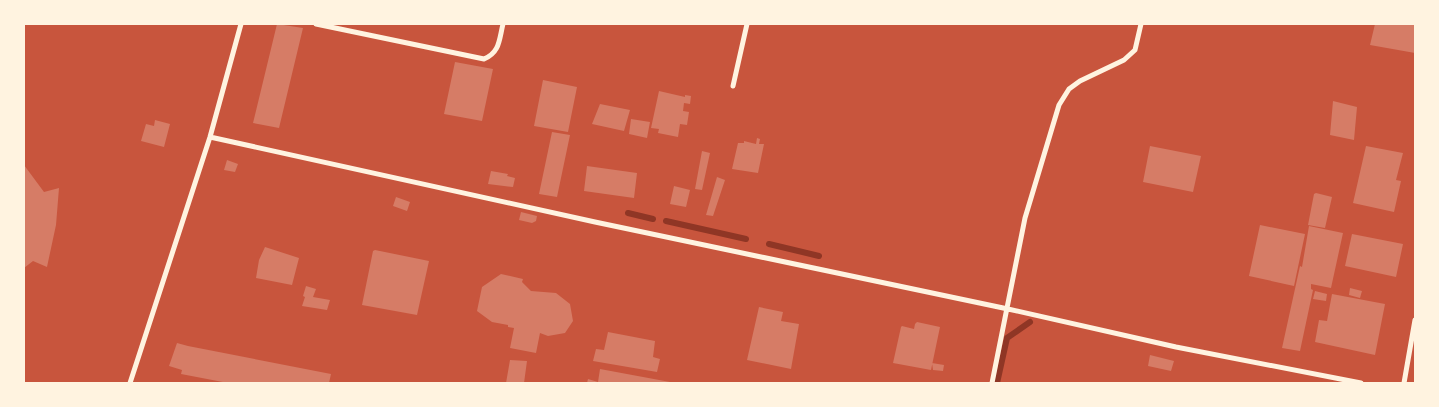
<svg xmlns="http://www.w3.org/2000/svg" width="1439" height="407" font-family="Commissioner,sans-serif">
  <rect width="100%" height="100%" fill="#c8553d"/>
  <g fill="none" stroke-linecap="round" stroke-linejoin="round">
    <path stroke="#8f3625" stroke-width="6" d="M628 213 653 219
      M666 221 746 239
      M769 244 819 256
      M997 383 1007 338 1030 322"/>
  </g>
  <path fill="#d67c66" d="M277 24 303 28 279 128 253 123Z
    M1375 24H1415V53L1370 45Z
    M455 62 493 69 482 121 444 114Z
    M543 80 577 87 568 132 534 126Z
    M659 91 685 97V95L691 96 690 104 684 103 683 111 689 112 687 125 680 124 678 137 658 133 659 129 651 128Z
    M1333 101 1357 107 1354 140 1330 135Z
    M600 104 630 110 624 131 592 124Z
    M631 119 650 122 647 138 629 134Z
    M155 120 170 124 164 147 141 141 146 124 154 126Z
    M552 132 570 135 557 197 539 194Z
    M757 138 760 139 759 144H764L758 173 732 169 738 143H744V141L756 144Z
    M1150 146 1201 156 1193 192 1143 182Z
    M1366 146 1403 153 1396 180 1401 181 1394 212 1353 203Z
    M702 151 710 153 702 190 695 189Z
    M227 160 238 164 235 172 224 170Z
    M24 165 44 192 59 188 56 225 47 267 33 261 24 268Z
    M587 166 637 173 634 198 584 191Z
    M491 171 508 174 507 176 515 178 513 187 488 184Z
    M717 177 725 180 713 216 706 215Z
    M674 186 690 190 686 207 670 204Z
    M1316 193 1332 197 1325 228 1308 225 1314 194Z
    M396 197 410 202 407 211 393 206Z
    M521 212 537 216 536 221 532 223 519 220Z
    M1260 225 1305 234 1294 286 1249 276Z
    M1309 226 1343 233 1331 288 1311 284V289L1313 290 1300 351 1282 348 1300 266 1302 267Z
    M1352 234 1403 244 1396 277 1345 266Z
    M265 247 299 258 292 285 256 278 259 260Z
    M375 250 429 261 417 315 362 305 373 251Z
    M501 274 523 279 522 282 531 291 556 293 570 304 573 321 565 333 548 336 540 333 536 353 510 348 514 328 508 327V325L492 322 477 311 482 287Z
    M306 286 316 289 313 297 330 300 327 310 302 306 305 297 303 296Z
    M1350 288 1362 291 1360 298 1349 295Z
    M1315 291 1327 294 1326 301 1313 299Z
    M1332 294 1385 304 1375 355 1315 342 1319 320 1327 321Z
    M759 307 783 312 781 321 799 324 791 369 747 360Z
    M917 322 940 327 931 370 893 363 901 327 902 326 914 329 915 324Z
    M608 332 655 341 653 357 660 359 657 372 593 361 596 349 604 350Z
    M177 343 188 346 331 374 329 383H228L181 374 182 370 169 366Z
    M1150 355 1174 361 1171 371 1148 366Z
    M510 360 527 361 524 383H506Z
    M932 363 944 365 943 371 933 370Z
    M600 369 670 382V383H587L588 379 598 382Z"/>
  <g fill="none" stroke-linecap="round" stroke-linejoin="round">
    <path stroke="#fff3e0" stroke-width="5" d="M316 24 484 59C500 52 499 40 503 24
      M733 86 747 24
      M210 137 595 222 1008 309 1176 347 1361 383
      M130 383 210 137 241 24
      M992 383 1025 218 1059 105 1069 89 1080 81 1124 60 1135 50 1141 24
      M1404 383 1415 320"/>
  </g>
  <rect width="1439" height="407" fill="none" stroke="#fff3e0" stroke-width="50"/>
</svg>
